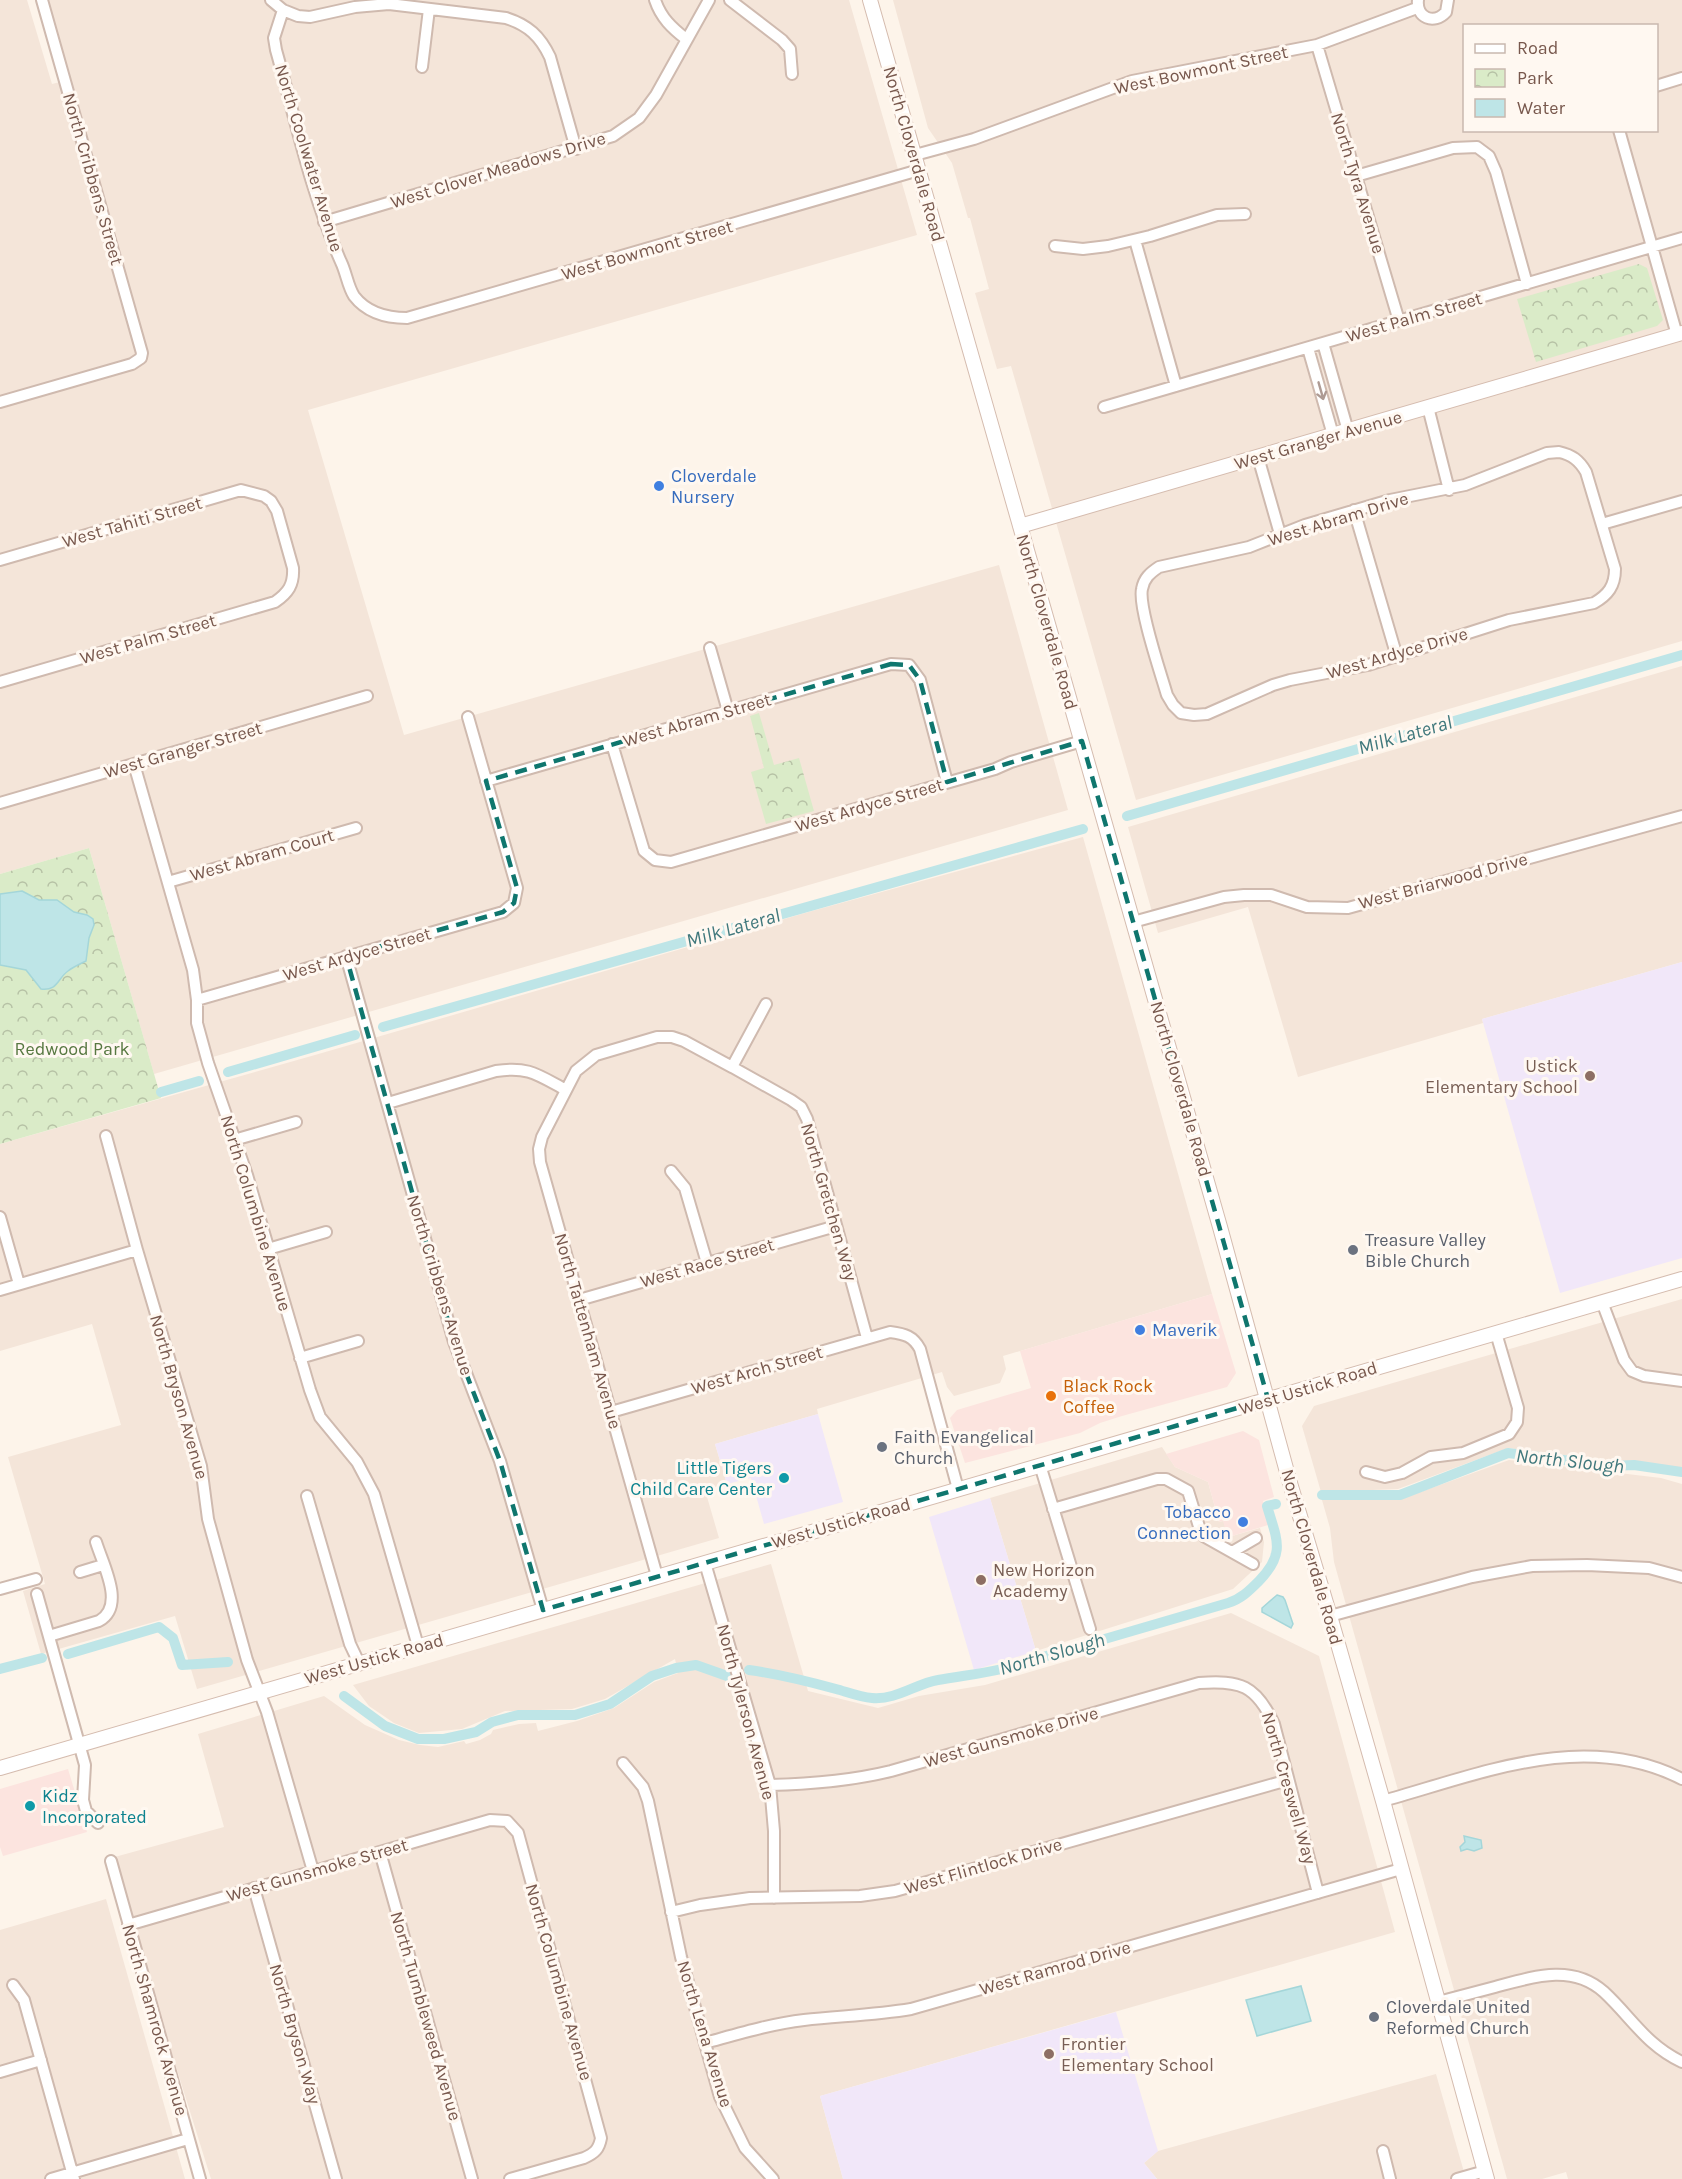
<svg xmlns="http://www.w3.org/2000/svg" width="1682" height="2179" font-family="Karla,sans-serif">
  <defs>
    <pattern id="park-crowns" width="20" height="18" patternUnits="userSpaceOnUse" patternTransform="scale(1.5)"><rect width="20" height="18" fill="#daebc8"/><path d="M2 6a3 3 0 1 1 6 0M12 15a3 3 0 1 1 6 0" fill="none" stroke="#b6c1a5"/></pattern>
  </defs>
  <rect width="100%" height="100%" fill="#fdf4ea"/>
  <path fill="#f4e5d9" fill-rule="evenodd" d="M0 0H27L52 84 68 80 47 0H849L917 235 308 410 404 735 999 565 1068 810 154 1074 89 848 0 874Z
    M893 0H1682V641L1136 800 1011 366 997 369 975 293 989 289 970 218H968L952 163 928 128ZM1464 26H1656V130H1464Z
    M1682 666V962L1482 1019 1483 1023 1298 1077 1248 907 1158 933 1128 827Z
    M1083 837 1212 1294 1003 1356 1006 1369 1000 1383 954 1396 947 1387 942 1372 817 1409 818 1414 715 1444 727 1484 705 1490 719 1538 197 1689 175 1616 41 1654 23 1591 45 1584 8 1457 121 1425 92 1324 0 1351V1144L315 1055 812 911Z
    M1682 1299V1470L1651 1463 1611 1461 1508 1448 1398 1489 1321 1492 1302 1426 1314 1406Z
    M1162 1447 1175 1467 1208 1482 1219 1522 1223 1521 1232 1536 1260 1528 1264 1542 1262 1562 1233 1589 1036 1651 990 1498Z
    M1509 1460 1661 1478 1682 1484V2179H1568L1566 2172 1542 2179H1507L1334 1562 1330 1528 1322 1500 1401 1499Z
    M771 1564 808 1691 878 1708 919 1696 985 1685 1231 1613 1319 1656 1395 1932 820 2096 843 2179H211L111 1858 224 1827 198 1734 324 1696 365 1725 399 1740 420 1745 438 1747 464 1741 466 1744 480 1740 491 1734 493 1730 519 1724 536 1723 538 1731 577 1721 614 1708 654 1682 678 1673 675 1659 605 1699 572 1709 505 1711 462 1729 419 1733 394 1723 369 1706 353 1685Z
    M106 1899 185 2179H0V1930Z
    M1436 2074 1466 2179H1157L1144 2163 1158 2151Z"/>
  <path fill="#fce4df" d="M1212 1294 1236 1373 1227 1387 1122 1416 1100 1423 1080 1433 965 1463 950 1418 957 1410 1031 1388 1020 1351Z
    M1243 1431 1259 1440 1274 1497 1263 1501 1268 1525 1232 1536 1230 1531 1226 1532 1223 1521 1219 1522 1208 1482 1175 1467 1166 1454Z
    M68 1769 87 1832 3 1856 0 1847V1789Z"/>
  <path fill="#f1e7f9" d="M1682 962V1258L1560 1293 1482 1019Z
    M818 1414 843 1502 764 1524 751 1478 727 1484 715 1444Z
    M990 1498 1036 1651 974 1670 929 1517Z
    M1116 2012 1158 2151 1144 2163 1157 2179H843L820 2096Z"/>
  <path fill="url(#park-crowns)" d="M1639 264 1647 268 1663 320 1657 326 1536 362 1517 299Z
    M759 713 774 765 799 758 814 811 766 824 751 772 764 768 750 716Z
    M89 848 161 1098 0 1144V874Z"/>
  <path fill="#bee5e7" stroke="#a4d6d9" stroke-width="1.5" d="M22 891 39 900H57L74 912 87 915 93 919 94 925 89 938 86 961C80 964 73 967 68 971 57 979 58 991 41 989L26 970 0 965V894Z
    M1277 1595 1283 1597 1285 1600 1293 1624 1291 1628 1262 1612V1608Z
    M1464 1836 1481 1840 1482 1848 1474 1851 1467 1849 1461 1851 1460 1847 1465 1842Z
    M1301 1986 1311 2021 1257 2036 1246 2000Z"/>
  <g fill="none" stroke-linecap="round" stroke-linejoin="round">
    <path stroke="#bee5e7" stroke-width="10" d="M1127 816 1682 655
      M383 1027 1083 829
      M228 1072 355 1035
      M161 1092 199 1081
      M1322 1495H1400L1508 1453 1611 1466 1634 1465 1682 1472
      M68 1654 159 1627 173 1638 182 1665 228 1662
      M0 1669 42 1658
      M749 1670C779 1674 807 1681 836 1689 847 1692 860 1697 872 1698 897 1700 915 1684 938 1680 960 1676 981 1674 1002 1669L1228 1603C1241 1599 1249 1591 1259 1581 1286 1553 1277 1540 1267 1506L1276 1504
      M344 1696 385 1726 418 1739H444L476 1732 492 1722 518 1715H575L610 1704 652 1676 676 1668 696 1665 727 1676"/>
    <g stroke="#cfbaaf" stroke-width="14">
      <path id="street" d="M271 0 283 10 274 38 276 50C296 121 311 194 341 262 346 272 348 287 354 296 367 313 387 318 407 318L919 170
        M655 0C661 18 672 28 686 39
        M730 0 782 40 790 49 792 74
        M1418 0C1416 18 1434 25 1446 12L1448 0
        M283 10 298 16 310 17 355 7 389 4 506 18C528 25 540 36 550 57L576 149
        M1317 45 1399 321
        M422 67 429 9
        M1656 86 1682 78
        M1619 130 1677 335
        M915 155 974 139 1132 81 1317 45 1417 8
        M1356 176 1453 148 1477 147 1489 156 1496 172 1527 284
        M324 222 613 136 639 118 656 95 709 0
        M1135 240 1176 386
        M1055 246 1083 249 1108 246 1150 236 1217 215 1245 214
        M1323 343 1348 431
        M1308 348 1333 435
        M0 402 132 364 141 358 142 353 42 0
        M1104 407 1682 238
        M1428 407 1449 490
        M1559 452C1572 455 1579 460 1586 472L1615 569C1615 586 1608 595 1594 603L1509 620 1368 665 1290 680 1273 685 1207 714 1194 715 1181 713 1173 705 1167 695C1161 674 1138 607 1142 589 1144 578 1150 573 1159 567L1249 547 1305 525 1390 500 1465 485 1547 453Z
        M1258 457 1280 534
        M1354 510 1397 657
        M1602 524 1682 501
        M0 560 241 490 264 496 271 501 277 511 293 568C294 585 288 593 275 602L0 682
        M710 648 728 711
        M612 744 644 851 655 860 671 862 995 769 1011 762 1082 741
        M134 764 193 970 197 1000V1023L208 1063 247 1175 310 1390 320 1417 357 1462 374 1494 418 1646
        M486 781 891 664 909 665 920 680 947 782
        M0 803 367 696
        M168 882 356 828
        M1133 922 1224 897 1244 895H1271L1307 907 1348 908 1682 816
        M346 956 454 1342 500 1461 543 1610
        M197 1000 503 912 514 903 517 888 468 717
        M766 1004 732 1067 791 1100 801 1107 807 1119 867 1338
        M388 1103 496 1071C529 1066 538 1075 566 1090
        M106 1136 137 1250 201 1466 208 1519 247 1660 267 1712 313 1871
        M234 1140 296 1122
        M671 1171 685 1188 707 1263
        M0 1217 19 1284
        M268 1249 326 1232
        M0 1290 137 1250
        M579 1300 836 1226
        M1602 1302 1624 1360 1632 1371 1644 1376 1682 1381
        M300 1358 358 1341
        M611 1412 890 1332C905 1334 913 1336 920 1349L958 1489
        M1040 1465 1090 1629
        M1366 1472 1385 1477 1402 1473 1431 1457 1463 1453 1509 1434 1517 1422 1518 1408 1496 1333
        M307 1496 350 1644 359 1663
        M1053 1509 1157 1479H1166L1188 1491 1201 1533 1205 1537 1253 1564
        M1232 1552 1256 1538
        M705 1563 770 1785 774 1831V1898
        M80 1572 103 1565
        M657 1576 540 1162 539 1149 542 1137 576 1071 596 1055 657 1037H672L684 1041 732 1067
        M0 1589 36 1579
        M37 1594 85 1765 83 1800 86 1811 98 1823
        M1330 1616 1472 1577 1532 1566 1587 1565 1649 1568 1682 1577
        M49 1636 99 1621C126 1606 103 1565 96 1542
        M623 1763 643 1787 648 1801 681 1957 720 2097 745 2148 773 2179
        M770 1785C811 1784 850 1781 891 1771L1199 1683C1240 1680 1256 1685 1274 1724L1318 1893
        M1383 1801C1480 1774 1584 1729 1682 1779
        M380 1852 472 2179
        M111 1861 200 2179
        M254 1888 336 2179
        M671 1912 700 1905 750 1898 860 1896 895 1891 1288 1780
        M128 1925 490 1820 507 1821 518 1833 601 2138C599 2149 595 2153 584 2158L510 2179
        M13 1985 24 2000 74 2179
        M1438 2002C1457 1997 1476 1992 1495 1987 1532 1977 1572 1963 1604 1992 1632 2018 1646 2045 1682 2062
        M705 2043C738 2034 770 2024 804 2020 840 2016 875 2015 911 2009L1401 1869
        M0 2072 41 2060
        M1383 2151 1390 2179
        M51 2179 188 2139
        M1457 2179 1485 2171"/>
    </g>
    <g stroke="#d5bcaf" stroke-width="16">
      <path id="secondary" d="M870 0 1220 1227 1290 1483 1330 1616 1383 1801 1487 2179
        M1020 526 1682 333
        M0 1768 1682 1279"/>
    </g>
    <use href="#street" stroke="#fff" stroke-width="10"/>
    <use href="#secondary" stroke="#fff" stroke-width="14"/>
  </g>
  <defs><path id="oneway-shaft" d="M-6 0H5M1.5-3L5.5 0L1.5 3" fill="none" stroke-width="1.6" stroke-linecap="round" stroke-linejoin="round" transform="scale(1.5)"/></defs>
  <use stroke="#ae9b94" href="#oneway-shaft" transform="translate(1321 391) rotate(74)"/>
  <path fill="none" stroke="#0f766e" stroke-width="4.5" stroke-dasharray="12 8" stroke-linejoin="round" d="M891 664 909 665 920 680 947 782 1082 741 1268 1399 543 1610 500 1461 454 1342 346 956 503 912 514 903 517 888 486 781Z"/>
  <g fill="#3f7fe0" stroke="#fff8f1" stroke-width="2">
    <circle cx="659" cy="486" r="6"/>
    <circle cx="1140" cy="1330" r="6"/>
    <circle cx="1243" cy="1522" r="6"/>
  </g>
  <g fill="#8d6e63" stroke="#fff8f1" stroke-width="2">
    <circle cx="1590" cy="1076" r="6"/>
    <circle cx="981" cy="1580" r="6"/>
    <circle cx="1049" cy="2054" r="6"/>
  </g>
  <g fill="#6b7280" stroke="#fff8f1" stroke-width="2">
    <circle cx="1353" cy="1250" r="6"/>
    <circle cx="882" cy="1447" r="6"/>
    <circle cx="1374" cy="2017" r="6"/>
  </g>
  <circle fill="#e8710a" stroke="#fff8f1" stroke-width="2" cx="1051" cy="1396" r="6"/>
  <g fill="#0f9aa8" stroke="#fff8f1" stroke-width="2">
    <circle cx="784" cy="1478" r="6"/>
    <circle cx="30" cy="1806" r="6"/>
  </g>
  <g text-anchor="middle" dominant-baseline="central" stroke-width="6" stroke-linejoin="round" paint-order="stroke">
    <g font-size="18" fill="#78584d" stroke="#fff8f1">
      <text transform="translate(1201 70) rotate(-12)">West Bowmont Street</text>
      <text transform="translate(914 154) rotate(74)">North Cloverdale Road</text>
      <text transform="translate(309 158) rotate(73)">North Coolwater Avenue</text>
      <text transform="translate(498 170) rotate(-17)">West Clover Meadows Drive</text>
      <text transform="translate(93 179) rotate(74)">North Cribbens Street</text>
      <text transform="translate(1358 183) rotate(73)">North Tyra Avenue</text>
      <text transform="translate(647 250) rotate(-16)">West Bowmont Street</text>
      <text transform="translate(1414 317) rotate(-16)">West Palm Street</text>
      <text transform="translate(1318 440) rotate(-16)">West Granger Avenue</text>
      <text transform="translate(1338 519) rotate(-17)">West Abram Drive</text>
      <text transform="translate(132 522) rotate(-16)">West Tahiti Street</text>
      <text transform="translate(1047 622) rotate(74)">North Cloverdale Road</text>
      <text transform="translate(148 639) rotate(-16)">West Palm Street</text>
      <text transform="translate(1397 653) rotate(-16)">West Ardyce Drive</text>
      <text transform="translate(697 720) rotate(-16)">West Abram Street</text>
      <text transform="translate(183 750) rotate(-16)">West Granger Street</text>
      <text transform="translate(869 805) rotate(-16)">West Ardyce Street</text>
      <text transform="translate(262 855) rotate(-16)">West Abram Court</text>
      <text transform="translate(1443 881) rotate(-15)">West Briarwood Drive</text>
      <text transform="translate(357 954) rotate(-16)">West Ardyce Street</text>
      <text transform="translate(1181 1089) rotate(74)">North Cloverdale Road</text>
      <text transform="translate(829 1202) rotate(74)">North Gretchen Way</text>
      <text transform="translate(256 1213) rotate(73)">North Columbine Avenue</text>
      <text transform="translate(707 1263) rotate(-16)">West Race Street</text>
      <text transform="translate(440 1285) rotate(73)">North Cribbens Avenue</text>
      <text transform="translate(588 1331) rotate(74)">North Tattenham Avenue</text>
      <text transform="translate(757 1370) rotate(-16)">West Arch Street</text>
      <text transform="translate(1308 1388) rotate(-17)">West Ustick Road</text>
      <text transform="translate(179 1397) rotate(74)">North Bryson Avenue</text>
      <text transform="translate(841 1523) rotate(-16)">West Ustick Road</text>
      <text transform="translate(1312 1557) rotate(74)">North Cloverdale Road</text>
      <text transform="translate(374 1659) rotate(-16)">West Ustick Road</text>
      <text transform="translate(746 1712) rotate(75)">North Tylerson Avenue</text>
      <text transform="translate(1011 1737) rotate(-16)">West Gunsmoke Drive</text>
      <text transform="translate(1289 1788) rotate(74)">North Creswell Way</text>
      <text transform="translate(983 1866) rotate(-16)">West Flintlock Drive</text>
      <text transform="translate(317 1870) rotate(-16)">West Gunsmoke Street</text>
      <text transform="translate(1055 1968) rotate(-16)">West Ramrod Drive</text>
      <text transform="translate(559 1982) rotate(74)">North Columbine Avenue</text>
      <text transform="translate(426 2016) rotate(74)">North Tumbleweed Avenue</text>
      <text transform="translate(155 2020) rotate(74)">North Shamrock Avenue</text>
      <text transform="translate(295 2034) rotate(74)">North Bryson Way</text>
      <text transform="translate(705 2034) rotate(73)">North Lena Avenue</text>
    </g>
    <g font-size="18" fill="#366cbe" stroke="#fff8f1" text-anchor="start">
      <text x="671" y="476">Cloverdale<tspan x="671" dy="21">Nursery</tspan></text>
      <text x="1152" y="1330">Maverik</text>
      <text x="1231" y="1512" text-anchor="end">Tobacco<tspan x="1231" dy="21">Connection</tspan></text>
    </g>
    <g font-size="18" fill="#577841" stroke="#fff8f1">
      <text x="72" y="1049">Redwood Park</text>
    </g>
    <g font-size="18" fill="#785e54" stroke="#fff8f1" text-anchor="start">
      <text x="1578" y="1066" text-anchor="end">Ustick<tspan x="1578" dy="21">Elementary School</tspan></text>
      <text x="993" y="1570">New Horizon<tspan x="993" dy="21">Academy</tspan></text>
      <text x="1061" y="2044">Frontier<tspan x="1061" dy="21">Elementary School</tspan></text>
    </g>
    <g font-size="18" fill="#5b616d" stroke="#fff8f1" text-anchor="start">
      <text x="1365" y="1240">Treasure Valley<tspan x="1365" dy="21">Bible Church</tspan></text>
      <text x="894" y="1437">Faith Evangelical<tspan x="894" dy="21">Church</tspan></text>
      <text x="1386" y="2007">Cloverdale United<tspan x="1386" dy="21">Reformed Church</tspan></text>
    </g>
    <g font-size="18" fill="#c56008" stroke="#fff8f1" text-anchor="start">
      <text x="1063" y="1386">Black Rock<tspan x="1063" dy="21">Coffee</tspan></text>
    </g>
    <g font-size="18" fill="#0d838f" stroke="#fff8f1" text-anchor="end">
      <text x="772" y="1468">Little Tigers<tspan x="772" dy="21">Child Care Center</tspan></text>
      <text x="42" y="1796" text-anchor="start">Kidz<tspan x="42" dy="21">Incorporated</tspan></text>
    </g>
    <g font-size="20" font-style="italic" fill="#40787c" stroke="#fff8f1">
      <text transform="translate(1405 735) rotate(-16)">Milk Lateral</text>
      <text transform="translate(733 928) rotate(-16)">Milk Lateral</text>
      <text transform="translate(1570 1461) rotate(6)">North Slough</text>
      <text transform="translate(1052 1654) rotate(-16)">North Slough</text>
    </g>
  </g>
  <rect x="1463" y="24" width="195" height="108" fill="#fff8f1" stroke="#c9b8af" stroke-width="1.5"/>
  <rect x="1475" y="44" width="30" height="9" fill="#ffffff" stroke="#c9b8af" stroke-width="1.5"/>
  <text x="1517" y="54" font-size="18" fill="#78584d">Road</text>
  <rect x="1475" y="69" width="30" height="18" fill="url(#park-crowns)" stroke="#c9b8af" stroke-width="1.5"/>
  <text x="1517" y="84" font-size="18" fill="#78584d">Park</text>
  <rect x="1475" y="99" width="30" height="18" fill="#bee5e7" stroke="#c9b8af" stroke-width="1.5"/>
  <text x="1517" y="114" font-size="18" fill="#78584d">Water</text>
</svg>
